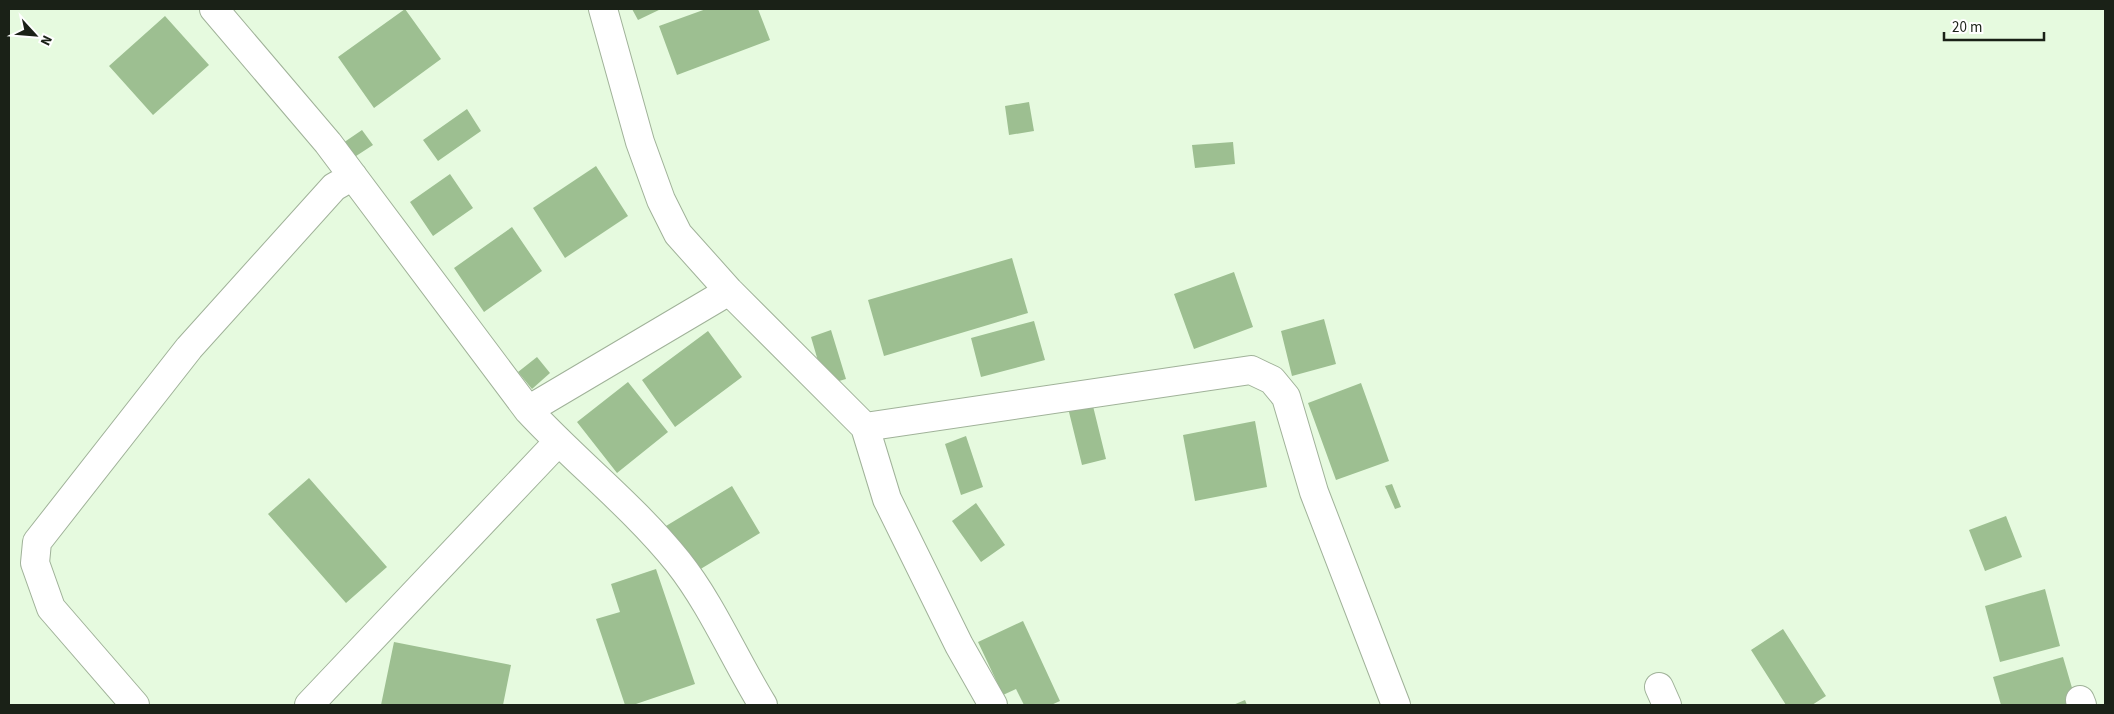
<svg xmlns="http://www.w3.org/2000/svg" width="2114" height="714" font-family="'Source Sans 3',sans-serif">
  <rect width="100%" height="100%" fill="#e6fadf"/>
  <path fill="#9dbf91" d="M405 9 441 59 374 108 338 57Z
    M632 9H661L638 20Z
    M706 9H758L770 40 677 75 659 26Z
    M165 16 209 65 153 115 109 66Z
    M1029 102 1034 131 1009 135 1005 106Z
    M467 109 481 131 438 161 423 140Z
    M362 130 373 145 353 158 343 143Z
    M1233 142 1235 164 1195 168 1192 145Z
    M596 166 628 216 565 258 533 208Z
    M450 174 473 208 433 236 410 202Z
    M512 227 542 271 484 312 454 268Z
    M1012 258 1028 313 884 356 868 300Z
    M1234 272 1253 327 1194 349 1174 294Z
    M1324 319 1336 364 1292 376 1281 331Z
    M1034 321 1045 360 981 377 971 338Z
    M831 330 846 379 825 385 811 337Z
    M708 331 742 377 675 427 642 380Z
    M537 357 550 373 532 389 518 372Z
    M628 382 668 432 617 473 577 422Z
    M1361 383 1389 461 1336 480 1308 403Z
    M1092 402 1106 459 1082 465 1068 408Z
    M1255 421 1267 487 1195 501 1183 435Z
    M966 436 983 487 961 495 945 444Z
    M309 478 387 567 346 603 268 514Z
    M1392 484 1401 507 1395 509 1385 486Z
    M732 486 760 533 694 573 666 526Z
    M976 503 1005 545 981 562 952 521Z
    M2006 516 2022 557 1985 571 1969 530Z
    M656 569 695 684 633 705H625L596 619 620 612 611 584Z
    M2045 589 2060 646 2000 662 1985 606Z
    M1023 621 1060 701 1051 705H1024L1016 689 1003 695 978 642Z
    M1783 629 1826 696 1812 705H1786L1751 650Z
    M394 642 511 665 503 705H381Z
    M2063 657 2077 705H2001L1993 677Z
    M1245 700 1247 705H1233Z"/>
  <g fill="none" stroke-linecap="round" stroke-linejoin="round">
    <g stroke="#a0b299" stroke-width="30">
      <path id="minor" d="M214 9 328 143 528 410C576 462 633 506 678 562 712 605 734 658 763 705
        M603 9 640 142 661 200 678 234 729 291 865 427 887 499 959 645 993 705
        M528 410 729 291
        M865 427 1251 370 1272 380 1286 397 1314 492 1396 705
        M1659 687 1667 705
        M2080 700 2082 705
        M135 705 51 608 35 563 37 542 189 348 334 187 353 176
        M309 705 558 442"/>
    </g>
    <use href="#minor" stroke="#fff" stroke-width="28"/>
  </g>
  <rect width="2114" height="714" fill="none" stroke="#1a2117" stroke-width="20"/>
  <g transform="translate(35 35) rotate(116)" stroke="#ffffff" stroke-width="4" paint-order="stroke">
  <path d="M0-4L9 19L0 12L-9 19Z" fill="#1a2117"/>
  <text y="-8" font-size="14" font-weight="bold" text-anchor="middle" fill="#1a2117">N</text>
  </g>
  <path d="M1944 32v8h100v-8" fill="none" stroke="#1a2117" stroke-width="2.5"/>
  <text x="1952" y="32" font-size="15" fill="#1a2117" stroke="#ffffff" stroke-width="4" paint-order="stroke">20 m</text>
</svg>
